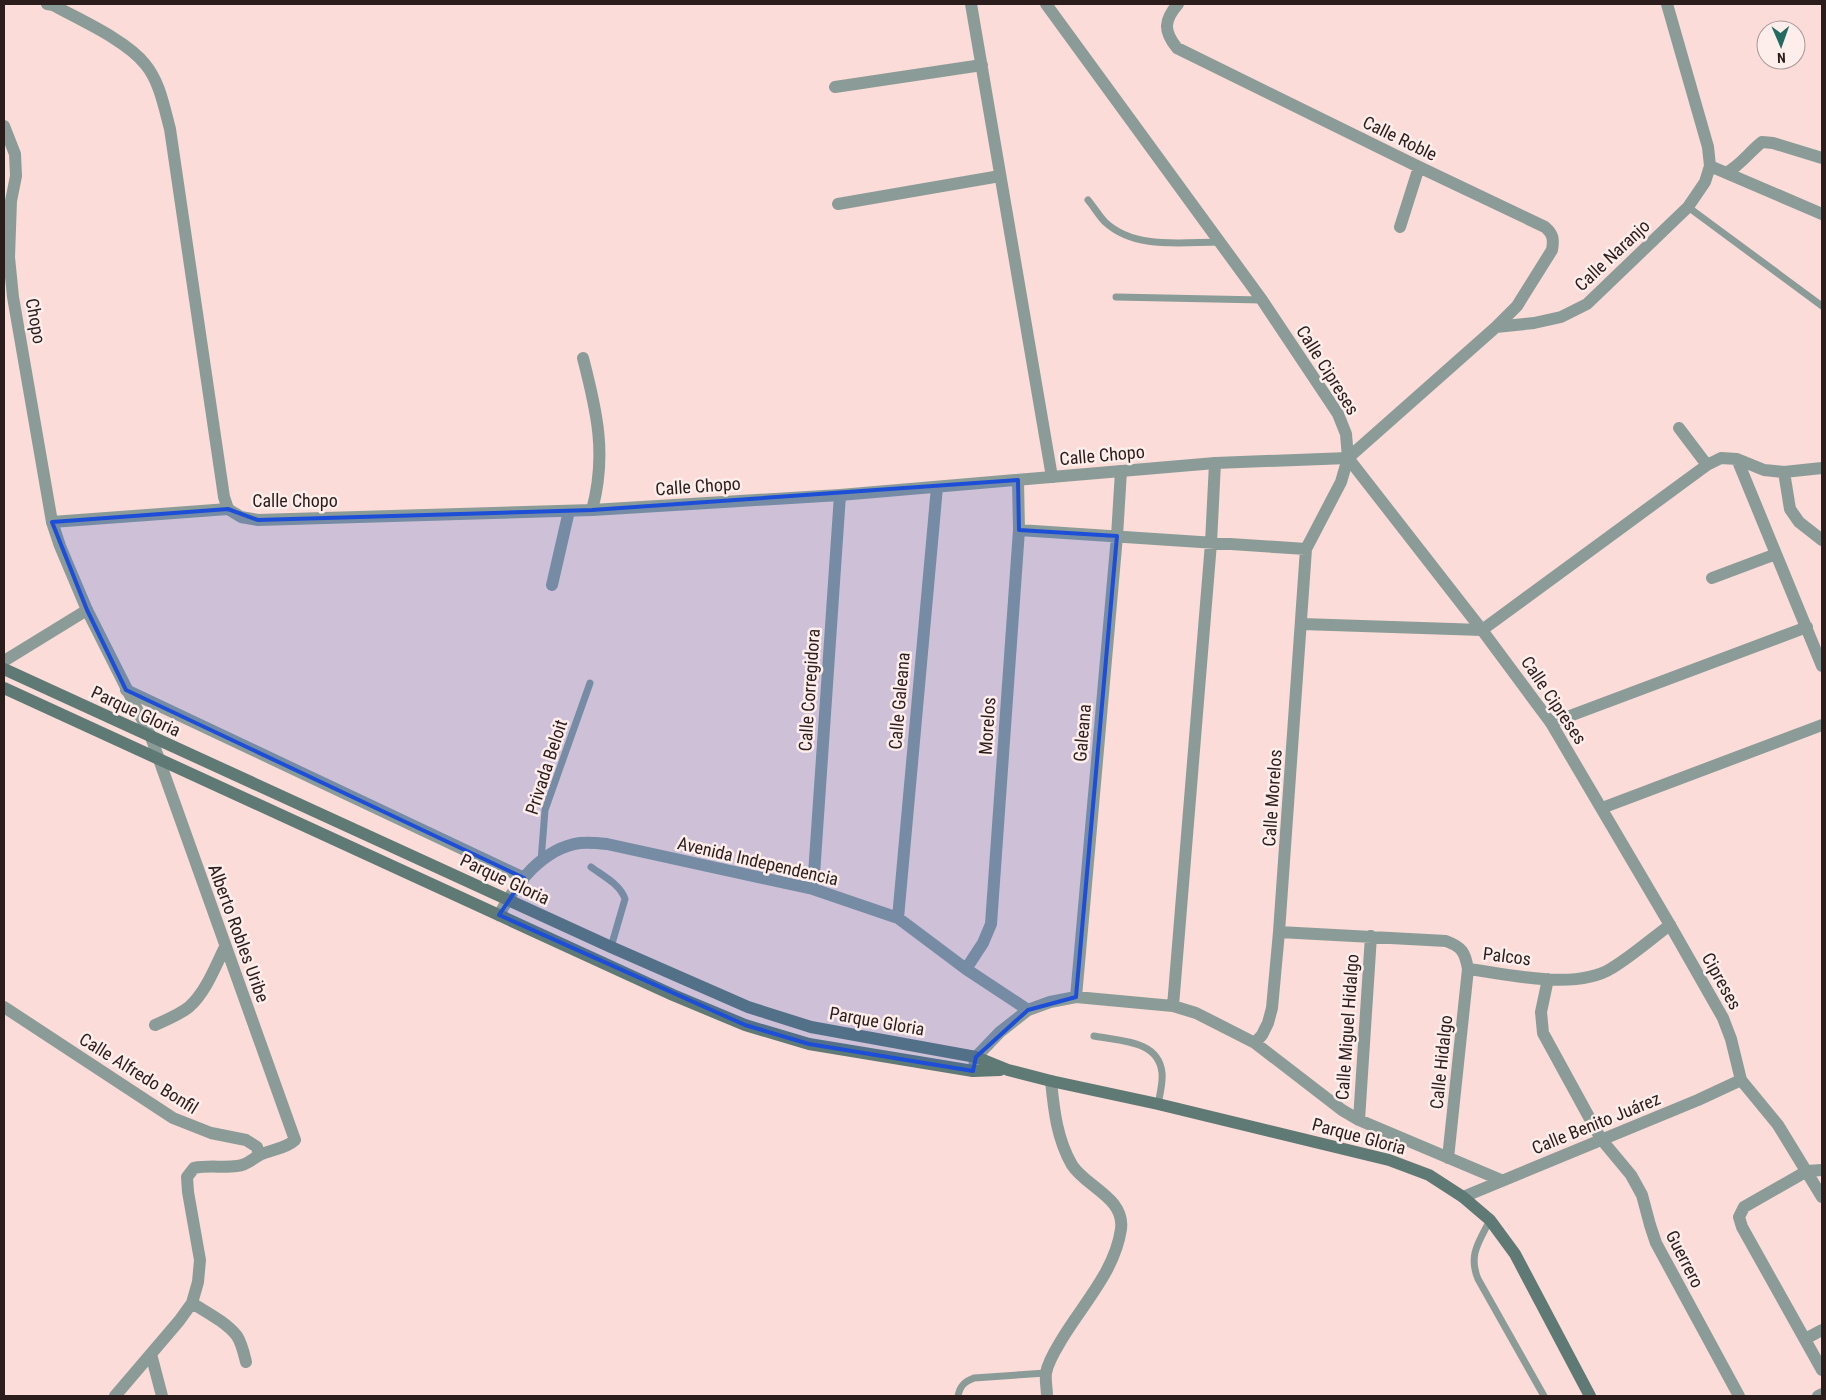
<svg xmlns="http://www.w3.org/2000/svg" width="1826" height="1400" font-family="'Roboto Condensed',sans-serif">
  <rect width="100%" height="100%" fill="#fbdcd8"/>
  <g fill="none" stroke-linecap="round" stroke-linejoin="round">
    <path stroke="#8b9c98" stroke-width="7" d="M1088 200C1094 207 1099 216 1105 222 1135 250 1182 242 1220 242
      M1688 207 1822 306
      M1116 297 1262 300
      M541 861 545 810 590 683
      M591 867C603 876 620 884 625 899L611 947
      M1094 1036C1120 1041 1159 1040 1162 1073 1163 1083 1160 1094 1158 1104
      M1490 1220C1479 1242 1468 1255 1478 1279L1544 1396
      M958 1396C960 1386 964 1382 974 1378L1046 1373"/>
    <path stroke="#8b9c98" stroke-width="12" d="M47 4 53 5C80 20 126 40 145 64 160 82 164 107 170 129L224 497 228 509
      M971 4 1052 477
      M1046 4 1262 300 1338 414 1346 434 1348 458 1341 482 1306 549 1279 932 1272 1008 1268 1023 1262 1035 1255 1043
      M1178 4C1164 20 1163 31 1177 48L1419 167 1545 227C1553 234 1554 239 1552 250L1517 306 1496 327 1348 458
      M835 87 982 65
      M4 126 15 154 16 176 11 201 9 257 13 297 52 522
      M1710 166 1822 214
      M1726 173C1742 164 1748 153 1762 142L1773 143 1822 158
      M838 204 1000 176
      M1400 227 1419 167
      M1496 327 1534 323 1561 317 1587 304 1688 207 1705 182 1710 166 1708 147 1667 4
      M583 358C597 412 607 455 592 510
      M1679 428 1707 465 1721 458 1737 459 1764 470 1784 472 1822 468
      M1737 459 1822 666
      M1784 472 1790 509 1799 522 1822 540
      M1019 530 1306 549
      M1712 578 1776 554
      M552 585 569 511
      M1302 624 1482 630 1707 465
      M4 661 87 610
      M126 690 524 878
      M1551 723 1807 627
      M1602 808 1822 725
      M813 889 840 495
      M499 915C515 884 543 848 580 843 588 842 598 843 607 844L813 889 898 918 966 969 1028 1010 1050 1002 1076 997 1173 1006 1196 1013 1255 1043 1342 1110 1359 1120 1501 1180
      M898 918 937 487
      M1279 932 1446 941C1462 947 1465 952 1468 969 1508 974 1576 991 1612 968 1632 956 1651 939 1670 925
      M966 969 983 943 991 924 1019 530 1018 480
      M1548 979 1541 1012 1543 1033 1601 1139 1631 1175 1642 1195 1650 1225 1656 1243 1739 1396
      M1076 997 1117 536 1121 471
      M1173 1006 1211 543 1215 463
      M4 1007 173 1118 211 1133 246 1140 257 1147 259 1155
      M155 1025C166 1020 179 1015 189 1007 206 992 215 967 225 947
      M973 1071 976 1057 1000 1032 1028 1010
      M1359 1120 1371 936
      M1448 1158 1468 969
      M1822 1170 1807 1171 1744 1207 1739 1217 1742 1227 1822 1370
      M1463 1197 1698 1100 1741 1080
      M192 1303C206 1312 226 1322 237 1336 242 1344 244 1354 246 1362
      M1805 1339 1822 1330
      M151 1354 162 1396
      M115 1396 179 1321 192 1303 198 1282 200 1260 188 1192 187 1177 194 1168C209 1165 223 1168 237 1166 247 1165 251 1160 258 1156 270 1149 284 1150 295 1140L151 737
      M1818 1396 1822 1394"/>
    <path stroke="#8b9c98" stroke-width="12" d="M151 737 87 610 60 546 52 522 228 509 241 517 258 520 592 510 840 495 1215 463 1348 458 1482 630 1551 723 1670 925 1723 1018 1731 1039 1741 1080 1778 1125 1822 1197
      M1047 1396C1047 1389 1045 1380 1046 1373 1048 1361 1056 1349 1062 1339 1083 1304 1115 1271 1121 1229 1125 1198 1086 1187 1072 1165 1057 1139 1054 1111 1051 1081"/>
    <path stroke="#5f7974" stroke-width="12" d="M4 669 611 947 748 1007 811 1027 976 1057 1008 1070 1051 1081 1158 1104 1389 1160 1429 1175 1463 1197 1490 1220 1515 1254 1590 1396
      M4 688 673 995 745 1025 809 1044 973 1071 1000 1070"/>
  </g>
  <path fill="#1d4ed8" fill-opacity="0.2" stroke="#1d4ed8" stroke-width="4" stroke-linejoin="round" d="M1018 480 1019 530 1117 536 1076 997 1028 1010 976 1057 973 1071 809 1044 745 1025 499 915 524 878 126 690 87 610 52 522 228 509 258 520 592 510Z"/>
  <g text-anchor="middle" dominant-baseline="central" stroke-width="5" stroke-linejoin="round" paint-order="stroke">
    <g font-size="18" fill="#2b1d1c" stroke="#fdedeb">
      <text transform="translate(1400 138) rotate(26)">Calle Roble</text>
      <text transform="translate(1612 255) rotate(-43)">Calle Naranjo</text>
      <text transform="translate(36 321) rotate(80)">Chopo</text>
      <text transform="translate(1328 370) rotate(58)">Calle Cipreses</text>
      <text transform="translate(1102 455) rotate(-5)">Calle Chopo</text>
      <text transform="translate(698 486) rotate(-4)">Calle Chopo</text>
      <text x="295" y="500">Calle Chopo</text>
      <text transform="translate(809 690) rotate(-86)">Calle Corregidora</text>
      <text transform="translate(1554 700) rotate(56)">Calle Cipreses</text>
      <text transform="translate(899 701) rotate(-85)">Calle Galeana</text>
      <text transform="translate(136 711) rotate(25)">Parque Gloria</text>
      <text transform="translate(987 726) rotate(-86)">Morelos</text>
      <text transform="translate(1082 733) rotate(-85)">Galeana</text>
      <text transform="translate(546 767) rotate(-72)">Privada Beloit</text>
      <text transform="translate(1272 798) rotate(-86)">Calle Morelos</text>
      <text transform="translate(758 861) rotate(13)">Avenida Independencia</text>
      <text transform="translate(505 879) rotate(25)">Parque Gloria</text>
      <text transform="translate(239 933) rotate(70)">Alberto Robles Uribe</text>
      <text transform="translate(1507 956) rotate(7)">Palcos</text>
      <text transform="translate(1722 981) rotate(61)">Cipreses</text>
      <text transform="translate(877 1021) rotate(10)">Parque Gloria</text>
      <text transform="translate(1347 1027) rotate(-86)">Calle Miguel Hidalgo</text>
      <text transform="translate(1441 1062) rotate(-84)">Calle Hidalgo</text>
      <text transform="translate(139 1073) rotate(32)">Calle Alfredo Bonfil</text>
      <text transform="translate(1596 1123) rotate(-22)">Calle Benito Juárez</text>
      <text transform="translate(1359 1136) rotate(15)">Parque Gloria</text>
      <text transform="translate(1685 1259) rotate(63)">Guerrero</text>
    </g>
  </g>
  <rect width="1826" height="1400" fill="none" stroke="#2b1d1c" stroke-width="10"/>
  <g transform="translate(1781 45) rotate(178)"><circle r="24" fill="#fdedeb" stroke="#a99a98"/>
  <path d="M0-4L9 19L0 12L-9 19Z" fill="#236b62"/>
  <text y="-8" font-size="14" font-weight="bold" text-anchor="middle" fill="#2b1d1c">N</text>
  </g>
</svg>
